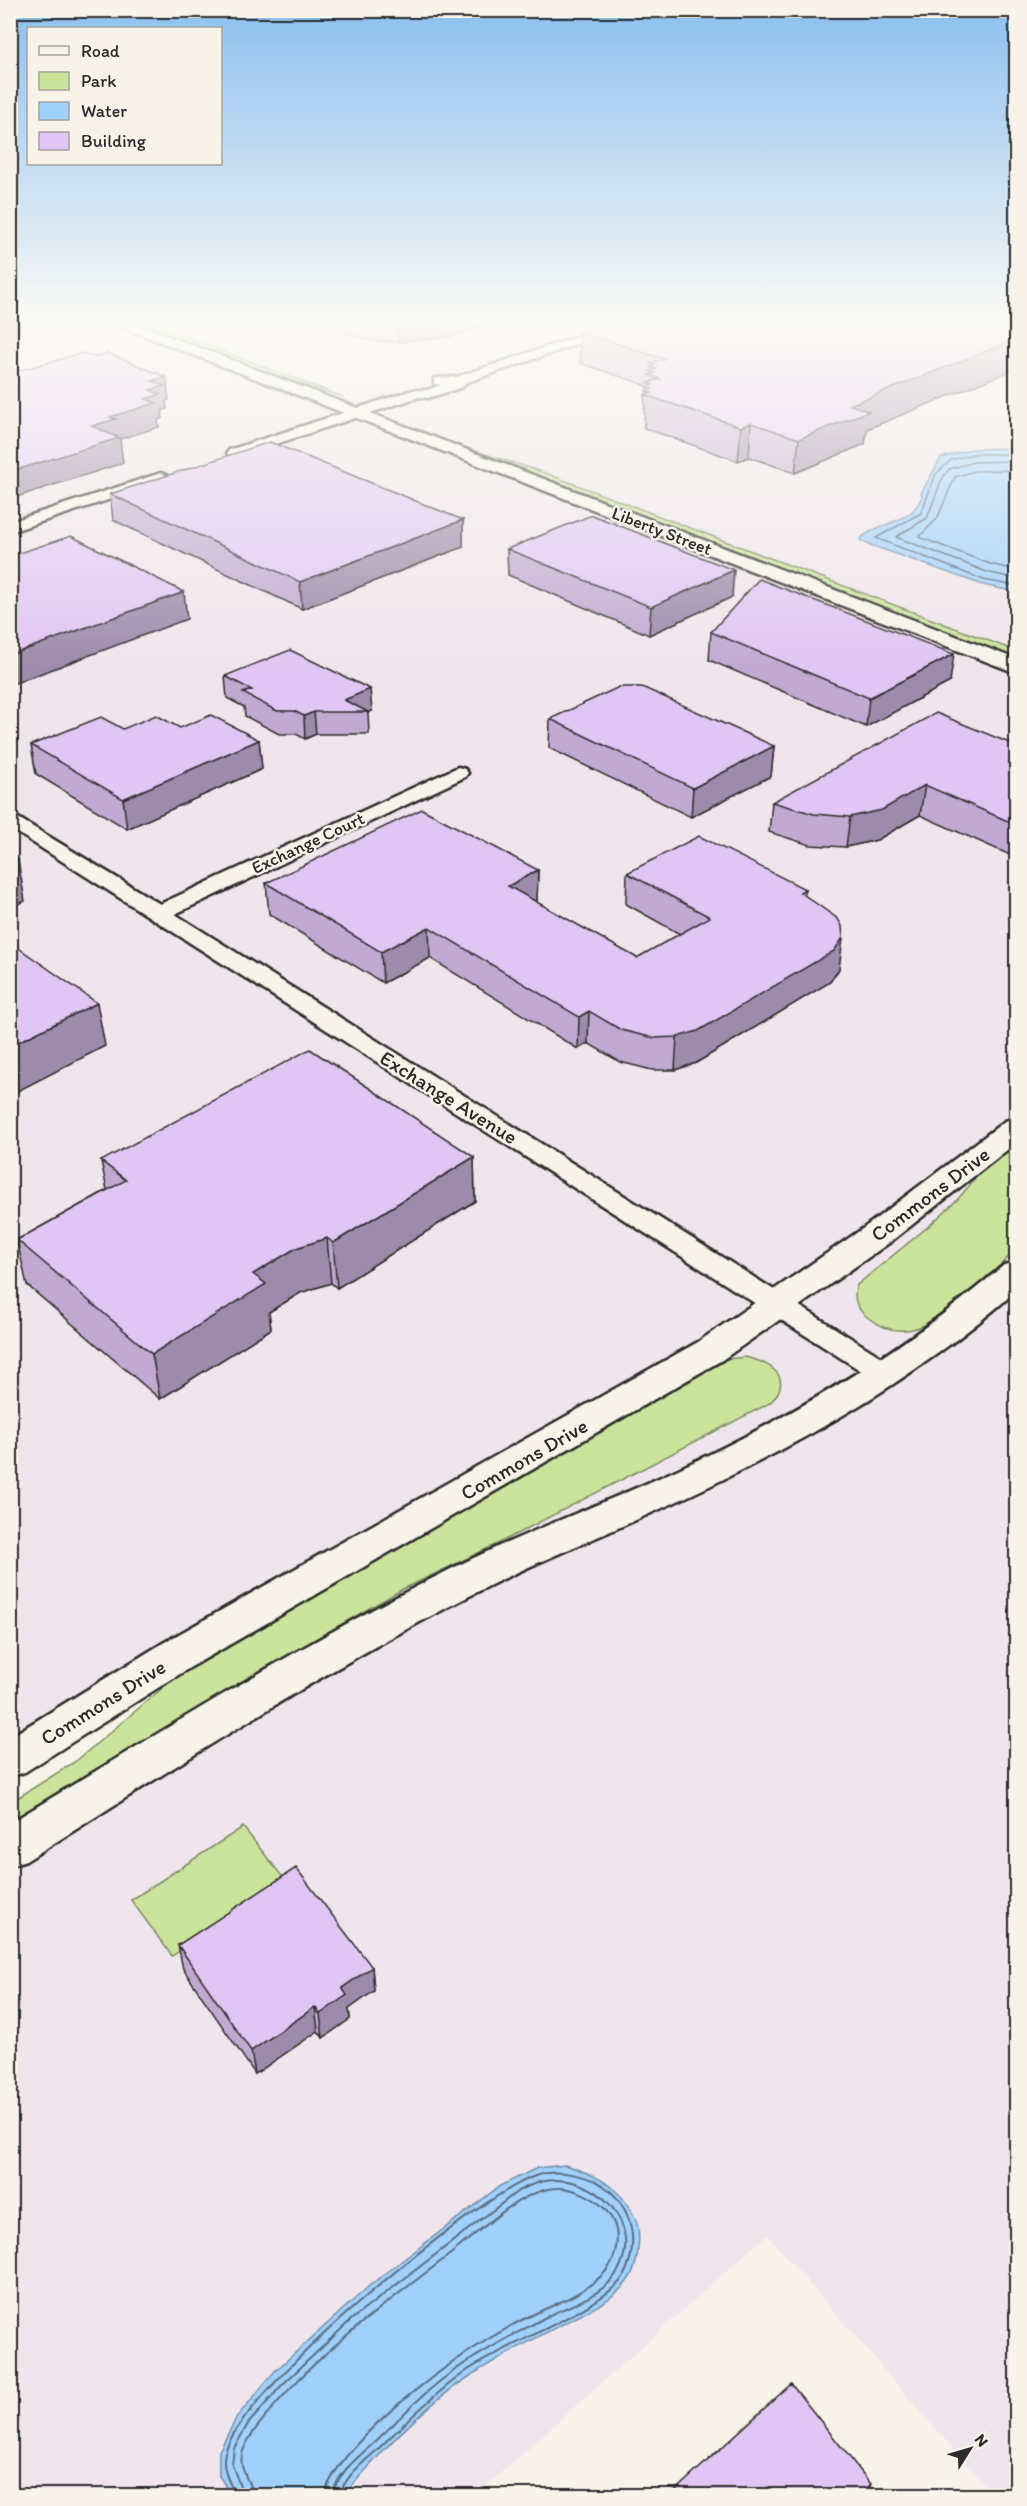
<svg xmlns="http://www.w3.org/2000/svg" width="1027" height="2506" font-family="Itim,sans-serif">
  <rect width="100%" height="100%" fill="#f7f3e8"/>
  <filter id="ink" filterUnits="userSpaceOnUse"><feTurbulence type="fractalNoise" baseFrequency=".0167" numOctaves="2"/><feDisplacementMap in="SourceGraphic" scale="12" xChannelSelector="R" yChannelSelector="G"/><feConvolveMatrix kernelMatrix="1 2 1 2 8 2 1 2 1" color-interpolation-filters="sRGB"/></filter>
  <g filter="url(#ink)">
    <path fill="#f0e5ec" d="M11 318H1016V2495H993L767 2235 476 2495H11V1867L297 1691 264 1652 185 1629 11 1735Z"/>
    <path fill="#cae49b" stroke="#7a8863" stroke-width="1.5" d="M117 318H135L343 397 225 359Z
      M397 424H401L462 447 537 470 1016 651V660Z
      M1016 1143V1250C1002 1264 987 1277 971 1290 941 1317 907 1349 867 1317 856 1308 852 1298 857 1285L930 1225 957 1200 981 1172Z
      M745 1357C771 1363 795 1377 770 1403L499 1543 401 1590 241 1682 11 1823V1802L76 1761 184 1670 727 1359Z
      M243 1827 285 1880 172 1956 131 1900Z"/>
    <path fill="#a0d0fc" stroke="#718ea8" stroke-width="1.5" d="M1016 448V592L983 585 862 542 860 539C881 520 909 526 922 497L921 493 941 458 972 449Z
      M565 2165C597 2175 620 2186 635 2218 642 2234 639 2268 626 2283 609 2303 584 2313 561 2325 532 2340 501 2356 473 2374 426 2404 379 2453 344 2495H231L219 2476V2451L237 2417 274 2372 369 2286 500 2186 537 2168Z"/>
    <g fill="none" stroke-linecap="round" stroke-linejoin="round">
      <path stroke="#5a6d7f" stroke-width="1.5" d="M1016 454H973L951 460 936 474 921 513 876 538 984 580 1016 586
        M1016 461 974 462 949 469 943 477 927 518 896 537 987 572 1016 579
        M1016 470 975 471 955 477 937 519 919 537 990 564 1016 570"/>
      <path stroke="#5a6d7f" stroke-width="2" d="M236 2496C229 2482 221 2469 225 2453 239 2392 477 2194 538 2175 558 2169 592 2175 609 2190 634 2212 639 2247 623 2277 605 2307 502 2346 468 2370 435 2393 406 2422 377 2450 365 2461 342 2479 340 2496
        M244 2496 232 2465 234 2448 248 2424 282 2385 352 2319 518 2191C531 2185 543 2179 557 2180 603 2181 642 2227 618 2271 604 2296 569 2305 546 2317 515 2334 484 2350 455 2370 426 2390 402 2416 377 2440 360 2456 337 2472 332 2496
        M253 2496C250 2480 237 2468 243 2451 250 2433 264 2419 276 2404 328 2344 391 2300 453 2252 481 2231 509 2200 544 2190 569 2183 601 2197 613 2221 620 2235 617 2258 606 2271 585 2295 548 2306 520 2321 460 2353 347 2431 323 2496"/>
      <g stroke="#2b2b2b" stroke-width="5">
        <path id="minor" d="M633 318H653L465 383 463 387 428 398 419 397 239 456H229L227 453 229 450 413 390H427L441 385 434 384V378L456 377Z
          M161 473 166 475 169 478 166 481 10 532V522Z
          M458 767 465 769 468 773 465 777 175 914 897 1367 901 1374 897 1381 887 1384 877 1381 10 828V813L160 904Z"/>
      </g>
      <g stroke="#2b2b2b" stroke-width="5">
        <path id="tertiary" d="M98 318H121L1016 659V673Z
          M1016 1118V1143L889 1243 722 1360 191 1667 25 1772 10 1777V1737L163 1643 698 1342 865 1227 1005 1121Z
          M1016 1262V1291C907 1387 781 1455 649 1514 593 1540 535 1562 481 1590 323 1670 175 1767 26 1861L10 1866V1823C156 1735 300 1644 453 1568 525 1532 601 1505 674 1471 794 1416 904 1351 1004 1265Z"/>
      </g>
      <use href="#minor" fill="#f7f3e8" fill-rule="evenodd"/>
      <use href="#tertiary" fill="#f7f3e8" fill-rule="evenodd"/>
    </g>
    <path fill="#c2a9d2" stroke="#2b2b2b" stroke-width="1.5" d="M325 318H509L449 337 398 342 370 341 340 330 334 321Z
      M580 332 1017 333V368L867 429 865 444 795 473 749 457 738 461 644 428 645 395H646L647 387 648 386 580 363Z
      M110 494 463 520V547L302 609 113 520Z
      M507 549 732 597 649 635 508 575Z
      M711 632 950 682 866 727 709 660Z
      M225 676 372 711 368 713 369 734H316L305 739 296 734H279L245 716 244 707 227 698Z
      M550 719 774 746 771 776 691 817 549 748Z
      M180 728 259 740 262 769 127 829 36 774 31 745 123 729Z
      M1017 746V858L920 815 877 840 846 847 810 845 769 832 772 802Z
      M538 870 537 901 536 902 637 958 680 934 626 904 627 873 805 889 804 895 839 969 830 982 696 1063 675 1070H652L620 1062 588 1043 578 1049 430 958 383 983 269 914 266 883Z
      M474 1157 475 1201 337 1288 331 1283 300 1293 269 1312 271 1329 160 1399 27 1285 17 1240 107 1190 101 1161Z
      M178 1945 372 1967 374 1991 349 2009 350 2019 323 2038 318 2031 255 2074 183 1969Z"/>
    <path fill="#9e8aab" stroke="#2b2b2b" stroke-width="1.5" d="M412 318H509L449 337 398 342 397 320Z
      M1017 339V368L867 429 865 444 795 473 799 439 850 405Z
      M166 377 169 400 166 401 167 409 162 411 163 418 158 420 159 427 120 439 123 463 10 499V472L92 426 146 399 152 381Z
      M751 423 749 457 738 461 741 427Z
      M463 520V547L302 609 300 582Z
      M734 570 732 597 649 635 651 607Z
      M184 592 187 619 10 685V655Z
      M954 654 950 682 866 727 869 698Z
      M370 689 372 711 368 713 344 700Z
      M314 712 316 734 305 739 304 716Z
      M259 740 262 769 127 829 123 799Z
      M774 746 771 776 691 817 693 788Z
      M925 785 920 815 877 840 846 847 850 817Z
      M18 860 25 901 10 908V863Z
      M538 870 537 901 508 917V886Z
      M429 927 430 958 383 983 381 952Z
      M843 938 839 969 830 982 696 1063 675 1070 677 1037Z
      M97 1003 105 1046 10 1095V1046Z
      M589 1011 588 1043 578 1049 579 1017Z
      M474 1157 475 1201 337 1288 333 1243Z
      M327 1238 331 1283 300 1293 269 1312 271 1329 160 1399 152 1354 253 1274 296 1248Z
      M372 1967 374 1991 349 2009 350 2019 323 2038 320 2014 342 1988Z
      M315 2007 318 2031 255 2074 251 2051Z
      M871 2484 867 2496H859Z"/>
    <path fill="#e1c5f4" stroke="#2b2b2b" stroke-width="1.5" d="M370 318H412L397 320Z
      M623 318H963L1017 333V339L850 405 869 411 799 439 751 423 741 427 645 395 652 393 646 391 652 389 647 387 653 385 648 383 660 379 649 375 655 373 650 371 656 369 650 367 656 365 650 363 664 359 580 332Z
      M83 353 94 357 108 353 166 377 152 381 164 386 150 390 160 394 146 399 156 403 110 417 116 419 92 426 119 438 10 472V373Z
      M270 442 463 520 300 582 110 494Z
      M592 515 734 570 651 607 507 549Z
      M71 536 184 592 10 655V556Z
      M759 579 954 654 869 698 711 632Z
      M290 650 370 689 344 700 368 712H314L304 716 294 711H277L243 693 252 690 225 676Z
      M619 687H642L774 746 693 788 550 719Z
      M936 713 1017 746V825L925 785 882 810 850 817 814 814 772 802Z
      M156 715 180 728 211 715 259 740 123 799 31 745 101 717 123 729Z
      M422 809 538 870 508 886 637 958 710 917 627 873 699 836 805 889 800 892 838 919 842 926 843 938 834 951 698 1031 677 1037 654 1038 621 1030 589 1011 579 1017 429 927 381 952 266 883Z
      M10 855 18 860 10 863Z
      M10 942 97 1003 10 1046Z
      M310 1049 474 1157 333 1243 327 1238 296 1248 253 1274 266 1284 152 1354 17 1240 126 1180 101 1161Z
      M296 1868 372 1967 342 1988 347 1995 320 2014 315 2007 251 2051 178 1945Z
      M791 2384 871 2484 859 2496H669Z"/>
  </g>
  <linearGradient id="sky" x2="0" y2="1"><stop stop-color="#8bbff0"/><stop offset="0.48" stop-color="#fbfaf5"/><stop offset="1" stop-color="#fbfaf5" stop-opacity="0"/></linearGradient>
  <rect width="1027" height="669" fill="url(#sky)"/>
  <g text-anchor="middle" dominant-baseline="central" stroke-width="5" stroke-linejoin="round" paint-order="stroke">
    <g font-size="18" fill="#2b2b2b" stroke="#f7f3e8">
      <text transform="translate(662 531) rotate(21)">Liberty Street</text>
      <text transform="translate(308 843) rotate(-25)">Exchange Court</text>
    </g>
    <g font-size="21" fill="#2b2b2b" stroke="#f7f3e8">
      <text transform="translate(449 1097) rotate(32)">Exchange Avenue</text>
      <text transform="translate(930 1194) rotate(-37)">Commons Drive</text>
      <text transform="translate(524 1459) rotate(-30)">Commons Drive</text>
      <text transform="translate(103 1702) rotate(-32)">Commons Drive</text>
    </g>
  </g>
  <rect width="1027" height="2506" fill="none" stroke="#f7f3e8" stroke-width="36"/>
  <rect x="18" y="18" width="991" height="2470" fill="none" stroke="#2b2b2b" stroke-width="2" filter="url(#ink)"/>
  <rect x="27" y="27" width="195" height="138" fill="#f7f3e8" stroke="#a5a39c" stroke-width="1.5"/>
  <rect x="39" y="46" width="30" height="9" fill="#f7f3e8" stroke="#a5a39c" stroke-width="1.5"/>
  <text x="81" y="57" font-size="18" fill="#2b2b2b">Road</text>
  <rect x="39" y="72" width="30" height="18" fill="#cae49b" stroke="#a5a39c" stroke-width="1.5"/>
  <text x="81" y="87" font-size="18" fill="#2b2b2b">Park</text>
  <rect x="39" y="102" width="30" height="18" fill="#a0d0fc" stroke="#a5a39c" stroke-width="1.5"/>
  <text x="81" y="117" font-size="18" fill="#2b2b2b">Water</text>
  <rect x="39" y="132" width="30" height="18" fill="#e1c5f4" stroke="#a5a39c" stroke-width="1.5"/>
  <text x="81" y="147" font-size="18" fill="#2b2b2b">Building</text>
  <g transform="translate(970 2449) rotate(53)" stroke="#f7f3e8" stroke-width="4.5" paint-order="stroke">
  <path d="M0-4.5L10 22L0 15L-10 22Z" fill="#2b2b2b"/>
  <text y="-9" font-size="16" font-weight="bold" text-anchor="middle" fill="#2b2b2b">N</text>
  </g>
</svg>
